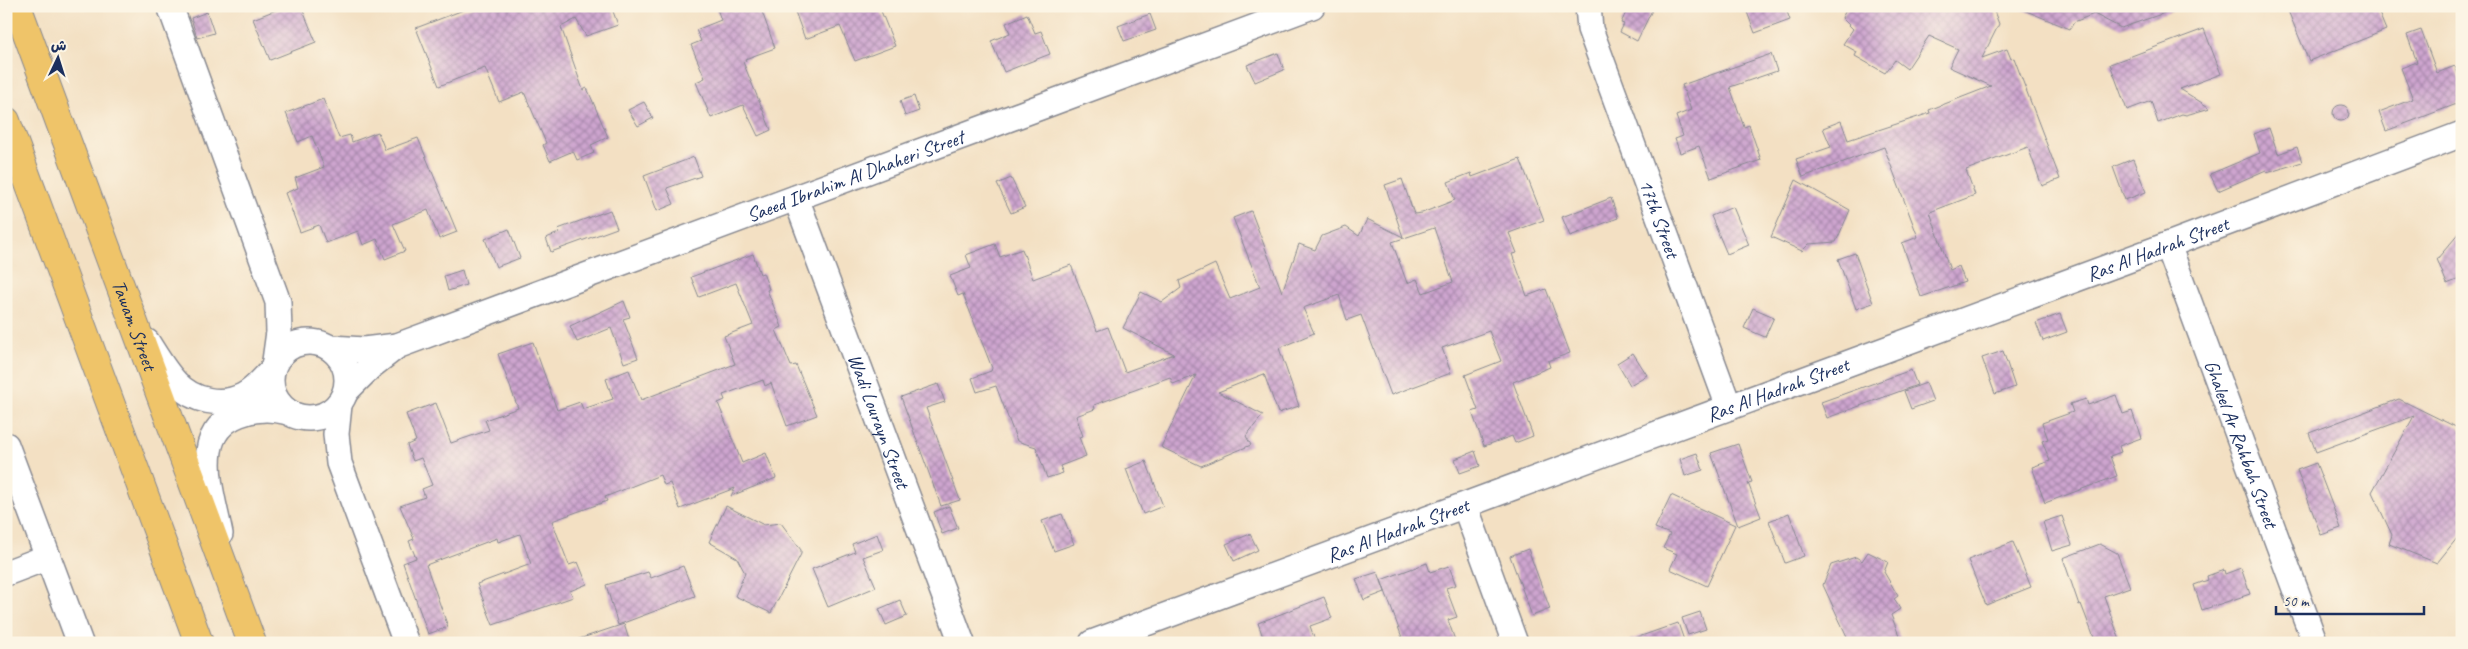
<svg xmlns="http://www.w3.org/2000/svg" width="2468" height="649" font-family="Caveat,'Playpen Sans Arabic',sans-serif">
  <defs>
    <pattern id="building-cross-hatch" width="8" height="8" patternUnits="userSpaceOnUse" patternTransform="scale(1.25)"><rect width="8" height="8" fill="#cea5cf"/><path d="M0 0l8 8M0 8l8-8" fill="none" stroke="#a687ab"/></pattern>
  </defs>
  <rect width="100%" height="100%" fill="#fcf5e5"/>
  <filter id="ink" filterUnits="userSpaceOnUse"><feTurbulence type="fractalNoise" baseFrequency=".02" numOctaves="2"/><feDisplacementMap in="SourceGraphic" scale="10" xChannelSelector="R" yChannelSelector="G"/><feConvolveMatrix kernelMatrix="1 2 1 2 8 2 1 2 1" color-interpolation-filters="sRGB"/></filter>
  <filter id="wash" filterUnits="userSpaceOnUse"><feTurbulence type="fractalNoise" baseFrequency=".0096" numOctaves="4" result="noise"/><feDisplacementMap in="SourceGraphic" scale="20" xChannelSelector="R" yChannelSelector="G"/><feGaussianBlur stdDeviation="1.12" result="paint"/><feColorMatrix in="noise" values="0 0 0 0 0 0 0 0 0 0 0 0 0 0 0 0 0 1.4 0 .05"/><feComposite in="paint" operator="in"/></filter>
  <g filter="url(#wash)">
    <rect width="100%" height="100%" fill="#f3e0c3"/>
    <g id="blocks">
      <path fill="url(#building-cross-hatch)" fill-rule="evenodd" d="M286 6H301L316 42 270 60 253 19Z
        M474 6H611L618 25 586 36 576 19 561 27 583 90 587 88 608 137 591 145 594 153 577 160 573 151 550 161 543 145 546 143 524 92 499 102 485 68 439 86 416 28Z
        M716 6H760L775 48 745 59 746 61 743 62 771 130 758 136 743 105 711 118 696 82 705 78 691 45 701 41 696 30 721 20Z
        M793 6H879L895 46 855 61 840 26 805 39Z
        M1629 6H1654L1637 41 1620 32 1624 24 1621 23Z
        M1753 6H1785L1790 20 1755 33 1747 12 1755 10Z
        M1848 6H1992L1999 24 1982 58 2007 49 2011 59 2014 58 2060 179 2042 186 2028 147 1966 170 1975 195 1930 212 1950 270 1959 266 1965 282 1921 297 1902 243 1918 237 1884 147 1803 177 1796 159 1831 147 1823 128 1841 121 1848 140 1930 113 1929 110 1991 86 1949 67 1958 49 1929 36 1907 69 1895 60 1885 73 1855 56 1857 52 1843 44 1853 29 1842 18Z
        M2014 6H2176V9L2121 28 2094 14 2074 22 2070 29Z
        M2286 6H2376L2386 30 2309 61Z
        M207 12 214 33 197 38 191 18Z
        M1027 14 1035 33 1041 31 1050 54 1004 72 991 41 1010 33 1006 23Z
        M1150 14 1156 30 1124 41 1118 26Z
        M2204 29 2221 74 2180 89 2210 108 2186 115 2182 114 2158 123 2151 101 2127 110 2110 64Z
        M2421 30 2437 73 2455 66 2462 84V102L2386 131 2379 112 2413 99 2401 68 2417 62 2407 35Z
        M1278 53 1284 70 1255 82 1247 65Z
        M1771 54 1777 71 1730 87 1744 127 1749 125 1761 160 1711 178 1699 146 1680 153 1675 139 1683 136 1676 116 1691 110 1682 85Z
        M914 96 919 111 905 116 900 101Z
        M323 99 339 138 350 135 352 142 378 132 385 150 418 138 457 232 439 239 428 210 393 224 405 251 385 259 377 239 363 245 358 231 326 243 319 225 300 232 285 193 298 188 295 178 324 167 312 136 298 142 286 113Z
        M644 102 653 118 638 126 628 110Z
        M2333 113a8 8 0 1 1 16 0a8 8 0 1 1-16 0Z
        M2269 128 2278 154 2297 147 2302 162 2267 173 2266 170 2218 191 2210 174 2260 153 2254 134Z
        M694 157 701 176 667 188 674 204 657 211 644 176Z
        M1520 159 1544 220 1509 233 1517 253 1512 254 1527 296 1546 289 1570 353 1548 361 1550 367 1513 382 1533 436 1515 443 1512 436 1484 446 1472 412 1478 410 1465 375 1501 361 1489 331 1442 348 1451 373 1391 395 1361 315 1347 320 1339 295 1303 308 1314 333 1279 348 1299 406 1278 413 1264 374 1218 392 1263 415 1246 436 1251 445 1201 466 1161 447 1196 375 1173 384 1170 377 1094 405 1095 409 1076 416 1083 436 1079 437 1086 456 1060 466 1063 473 1047 478 1036 447 1017 441 996 386 977 392 972 378 991 371 992 368 963 294 958 296 950 276 971 268 966 255 995 244 1000 257 1022 249 1033 279 1071 265 1097 331 1108 327 1125 372 1174 354 1123 328 1141 292 1162 302 1181 288 1179 281 1215 264 1230 299 1260 287 1233 218 1251 211 1282 292 1299 244 1315 250 1322 236 1346 227 1359 236 1367 219 1403 237 1385 185 1402 179 1414 214 1422 213 1455 200 1448 182 1471 173 1472 177ZM1434 228 1453 282 1423 293 1417 279 1407 283 1392 242Z
        M2133 159 2146 192 2125 200 2113 167Z
        M1011 178 1025 207 1011 213 997 184Z
        M1796 180 1850 210 1836 242 1809 244 1802 251 1771 237Z
        M1611 198 1618 218 1570 236 1562 217Z
        M1733 207 1749 245 1727 254 1711 216Z
        M610 210 617 228 551 252 546 238 559 233 558 229Z
        M509 229 520 258 496 267 485 239Z
        M2462 230V278L2447 284 2437 259Z
        M1855 253 1873 303 1856 309 1838 259Z
        M753 254 760 274 763 273 769 289 767 290 782 327 776 330 791 366 796 365 817 415 787 426 771 383 765 386 763 380 723 395 725 400 718 403 742 463 766 453 776 478 731 496 735 488 680 509 670 483 664 485 660 475 605 497 607 501 552 521 569 565 578 562 587 584 570 591 573 597 493 625 477 584 531 564 520 534 498 542 497 538 426 565 448 627 428 634 403 563 416 558 409 541 414 539 400 506 425 497 422 489 432 485 421 458 413 461 407 445 416 441 406 414 436 403 451 443 489 430 485 420 518 408 498 354 533 342 557 410 580 402 583 409 613 399 606 379 629 370 641 400 735 364 724 336 753 325 736 283 699 297 691 277Z
        M462 270 466 285 448 291 444 276Z
        M624 301 630 317 623 319 638 358 624 363 611 328 577 342 570 326Z
        M1753 308 1774 317 1765 337 1744 328Z
        M2060 314 2067 332 2043 341 2036 323Z
        M2003 351 2015 387 1995 394 1982 358Z
        M1633 353 1647 375 1630 385 1617 363Z
        M1911 370 1917 385 1827 418 1821 402Z
        M1926 383 1933 401 1911 409 1904 391Z
        M938 384 945 402 926 408 960 500 941 506 901 397Z
        M2116 395 2123 414 2132 411 2141 438 2119 446 2121 452 2110 456 2117 476 2045 503 2032 467 2050 461 2042 441 2048 439 2042 423 2073 412 2070 404 2086 399 2088 405Z
        M2399 399 2462 430V532L2437 563 2389 544 2392 535 2372 492 2414 416 2316 452 2309 433Z
        M1738 444 1752 482 1748 483 1761 517 1738 526 1711 453Z
        M1475 451 1480 466 1460 473 1455 459Z
        M1697 453 1703 470 1685 476 1680 459Z
        M1146 461 1163 506 1143 514 1126 469Z
        M2316 463 2341 528 2321 535 2297 470Z
        M1671 495 1735 525 1707 586 1670 569 1677 554 1663 548 1670 534 1655 528Z
        M726 506 764 525 781 523 801 550V554L771 613 735 596 745 573 737 558 709 542Z
        M949 506 958 528 942 534 934 512Z
        M1789 513 1804 556 1785 563 1769 521Z
        M1062 514 1074 544 1054 551 1042 521Z
        M2062 516 2072 545 2052 551 2043 522Z
        M877 534 883 550 863 557 876 587 828 607 812 569 855 552 852 544Z
        M1250 534 1258 550 1234 561 1226 544Z
        M2013 542 2031 587 1986 605 1968 560Z
        M2100 544 2117 553 2130 587 2104 596 2121 643H2096L2081 604 2079 605 2063 558Z
        M1528 549 1550 609 1532 616 1510 556Z
        M1868 552 1888 562 1884 572 1898 596 1894 599 1900 609 1891 615 1902 643H1850L1823 585 1831 565 1856 557 1862 561Z
        M1427 563 1430 572 1449 566 1456 585 1446 588 1457 617 1448 620 1456 643H1404L1381 580Z
        M683 566 695 596 618 625 606 585 648 572 651 578Z
        M2241 568 2250 594 2202 610 2194 585 2208 580 2207 576 2224 570 2225 574Z
        M1378 572 1385 592 1364 600 1356 579Z
        M1324 597 1332 618 1310 626 1316 643H1265L1258 623Z
        M900 600 907 616 886 625 879 609Z
        M1700 612 1706 629 1688 635 1682 618Z
        M1678 623 1685 643H1630V640Z
        M624 624 630 643H577L576 640Z"/>
    </g>
  </g>
  <g filter="url(#ink)">
    <use href="#blocks" fill-opacity="0" stroke="#878890" stroke-width="1"/>
    <g fill="none" stroke-linecap="round" stroke-linejoin="round">
      <g stroke="#878890" stroke-width="28">
        <g id="minor">
          <path d="M170 6 278 302 279 332 275 361"/>
          <path id="s1" d="M1588 6 1590 29 1729 407"/>
          <path id="s2" d="M796 198 962 643"/>
          <path id="s3" d="M2168 245 2315 643"/>
          <circle cx="309" cy="380" r="38"/>
          <path d="M147 342C156 356 165 372 176 383 193 401 221 407 243 396 255 390 263 379 272 370"/>
          <path id="s4" d="M331 348 364 350 397 346 1312 6"/>
          <path d="M346 391 370 367 397 346"/>
          <path d="M339 405 336 434 339 463 406 643"/>
          <path d="M6 445 80 643"/>
          <path d="M1465 506 1515 643"/>
          <path d="M220 534C215 508 205 477 209 451 214 413 257 404 288 412"/>
          <path d="M6 573 48 557"/>
          <path id="s5" d="M1092 643 2168 245 2462 134"/>
        </g>
      </g>
      <g stroke="#878890" stroke-width="30">
        <g id="major">
          <path id="s6" d="M17 6 252 643"/>
          <path d="M6 121 199 643"/>
        </g>
      </g>
      <use href="#minor" stroke="#fff" stroke-width="25"/>
      <use href="#major" stroke="#efc469" stroke-width="28"/>
    </g>
  </g>
  <g text-anchor="middle" dominant-baseline="central" stroke-width="4" stroke-linejoin="round" paint-order="stroke">
    <g font-size="20" fill="#1b2f5e" stroke="#fcf5e5">
      <text stroke="none"><textPath href="#s4" startOffset="555">Saeed Ibrahim Al Dhaheri Street</textPath></text>
      <text stroke="none"><textPath href="#s1" startOffset="225">17th Street</textPath></text>
      <text stroke="none"><textPath href="#s5" startOffset="1136">Ras Al Hadrah Street</textPath></text>
      <text stroke="none"><textPath href="#s6" startOffset="340">Tawam Street</textPath></text>
      <text stroke="none"><textPath href="#s5" startOffset="731">Ras Al Hadrah Street</textPath></text>
      <text stroke="none"><textPath href="#s2" startOffset="238">Wadi Lourayn Street</textPath></text>
      <text stroke="none"><textPath href="#s3" startOffset="212">Ghaleel Ar Rahbah Street</textPath></text>
      <text stroke="none"><textPath href="#s5" startOffset="326">Ras Al Hadrah Street</textPath></text>
    </g>
  </g>
  <rect width="2468" height="649" fill="none" stroke="#fcf5e5" stroke-width="25"/>
  <g transform="translate(58 58) rotate(4)" stroke="#fcf5e5" stroke-width="4" paint-order="stroke">
  <path d="M0-4L9 19L0 12L-9 19Z" fill="#1b2f5e"/>
  <text y="-8" font-size="14" font-weight="bold" text-anchor="middle" fill="#1b2f5e">ش</text>
  </g>
  <path d="M2276 606v8h148v-8" fill="none" stroke="#1b2f5e" stroke-width="2.5"/>
  <text x="2283" y="606" font-size="15" fill="#1b2f5e" stroke="#fcf5e5" stroke-width="4" paint-order="stroke">50 m</text>
</svg>
